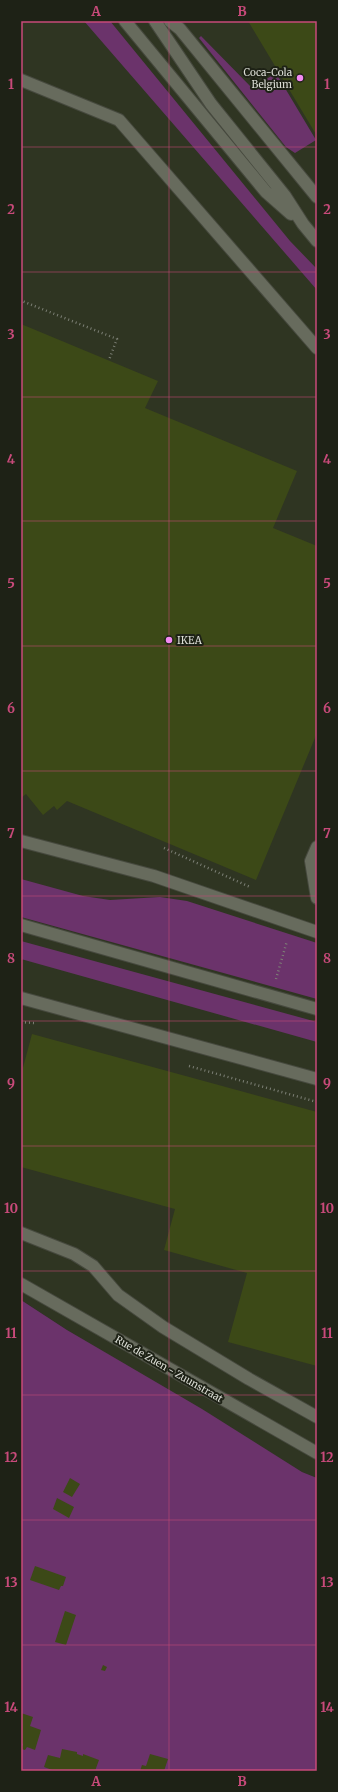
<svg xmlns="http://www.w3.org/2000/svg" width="338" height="1792" font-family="Merriweather,serif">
  <rect width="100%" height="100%" fill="#282c20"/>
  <path fill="#2f3522" d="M21 21H317V1478L302 1472 67 1330 21 1300Z"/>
  <path fill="#6b336b" d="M84 21H110L290 241 317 269V290Z
    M201 36 252 88 276 73 316 140 295 153 286 147 199 38Z
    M21 879 83 896 110 900 160 897 187 901 317 943V999L21 917Z
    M21 941 317 1022V1042L21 959Z
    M21 1300 67 1330 202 1409 302 1472 317 1478V1771H21Z"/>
  <path fill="#3c4917" d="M248 21H317V136Z
    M21 324 158 381 145 408 297 471 273 528 317 546V733L256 880 67 801 57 810 54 806 43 815 26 794 21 798Z
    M32 1034 317 1112V1366L228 1342 247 1273 164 1250 175 1209 21 1167V1075Z
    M70 1478 80 1484 72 1497 63 1492Z
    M57 1498 74 1507 69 1518 53 1509Z
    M35 1566 66 1577 63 1586H61L59 1590 30 1580Z
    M65 1611 76 1615 66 1645 55 1642Z
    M103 1665 107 1667 105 1671 101 1670Z
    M21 1713 33 1717 30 1726 41 1730 35 1750 27 1747 25 1750 21 1749 23 1744 21 1743Z
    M62 1749 77 1752V1754L83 1756V1754L99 1760 95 1771H55L44 1767 48 1755 60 1758Z
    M150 1754 168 1759 164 1771H140L142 1765 146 1766Z"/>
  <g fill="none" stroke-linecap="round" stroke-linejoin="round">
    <g stroke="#46493e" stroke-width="14">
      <path id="minor" d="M125 21 266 192 291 214
        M155 21 211 104 285 196 303 224 317 241
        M170 21 180 29 317 197
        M21 80 119 120 317 348
        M21 841 154 876 317 932
        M317 847 311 861 317 898
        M21 925 317 1009
        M21 998 317 1079
        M21 1233 74 1254 93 1266 118 1295 163 1327 249 1379 317 1417
        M21 1284 317 1453"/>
    </g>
    <path stroke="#7d8076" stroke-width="2.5" stroke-dasharray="1 3" stroke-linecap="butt" d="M21 303 22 301 117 339 109 360
      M164 848 250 887
      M276 979 287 941
      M21 1022 34 1023
      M189 1066 317 1102"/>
    <use href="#minor" stroke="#676b5d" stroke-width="12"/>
  </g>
  <path fill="none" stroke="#c84a7a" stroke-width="1" stroke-opacity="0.55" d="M169 21V1771M21 147H317M21 272H317M21 397H317M21 521H317M21 646H317M21 771H317M21 896H317M21 1021H317M21 1146H317M21 1271H317M21 1395H317M21 1520H317M21 1645H317"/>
  <g fill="#f38af2" stroke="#1e2216" stroke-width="1.5">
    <circle cx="300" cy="78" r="4"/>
    <circle cx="169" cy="640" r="4"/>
  </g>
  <g text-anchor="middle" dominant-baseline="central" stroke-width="4" stroke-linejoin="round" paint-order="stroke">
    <g font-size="10" fill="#dcded6" stroke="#1e2216" text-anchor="end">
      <text x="292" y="72">Coca-Cola<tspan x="292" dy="12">Belgium</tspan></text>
      <text x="177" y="640" text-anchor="start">IKEA</text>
    </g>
    <g font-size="10" fill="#dcded6" stroke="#1e2216">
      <text transform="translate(169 1369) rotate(30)">Rue de Zuen - Zuunstraat</text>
    </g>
  </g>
  <rect width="338" height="1792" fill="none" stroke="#1e2216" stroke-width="44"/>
  <rect x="22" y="22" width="294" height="1748" fill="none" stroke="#c84a7a" stroke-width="1.5"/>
  <g font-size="13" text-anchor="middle" font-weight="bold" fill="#c84a7a">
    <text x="96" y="16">A</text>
    <text x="242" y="16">B</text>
    <text x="11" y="89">1</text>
    <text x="327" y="89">1</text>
    <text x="11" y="214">2</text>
    <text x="327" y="214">2</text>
    <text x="11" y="339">3</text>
    <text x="327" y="339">3</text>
    <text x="11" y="464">4</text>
    <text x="327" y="464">4</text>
    <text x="11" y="588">5</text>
    <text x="327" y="588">5</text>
    <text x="11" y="713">6</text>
    <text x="327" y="713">6</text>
    <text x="11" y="838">7</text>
    <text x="327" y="838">7</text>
    <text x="11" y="963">8</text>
    <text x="327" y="963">8</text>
    <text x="11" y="1088">9</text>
    <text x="327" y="1088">9</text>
    <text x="11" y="1213">10</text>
    <text x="327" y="1213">10</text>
    <text x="11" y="1338">11</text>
    <text x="327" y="1338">11</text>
    <text x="11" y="1462">12</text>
    <text x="327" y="1462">12</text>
    <text x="11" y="1587">13</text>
    <text x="327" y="1587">13</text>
    <text x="11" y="1712">14</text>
    <text x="327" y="1712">14</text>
    <text x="96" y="1786">A</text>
    <text x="242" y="1786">B</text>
  </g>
</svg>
